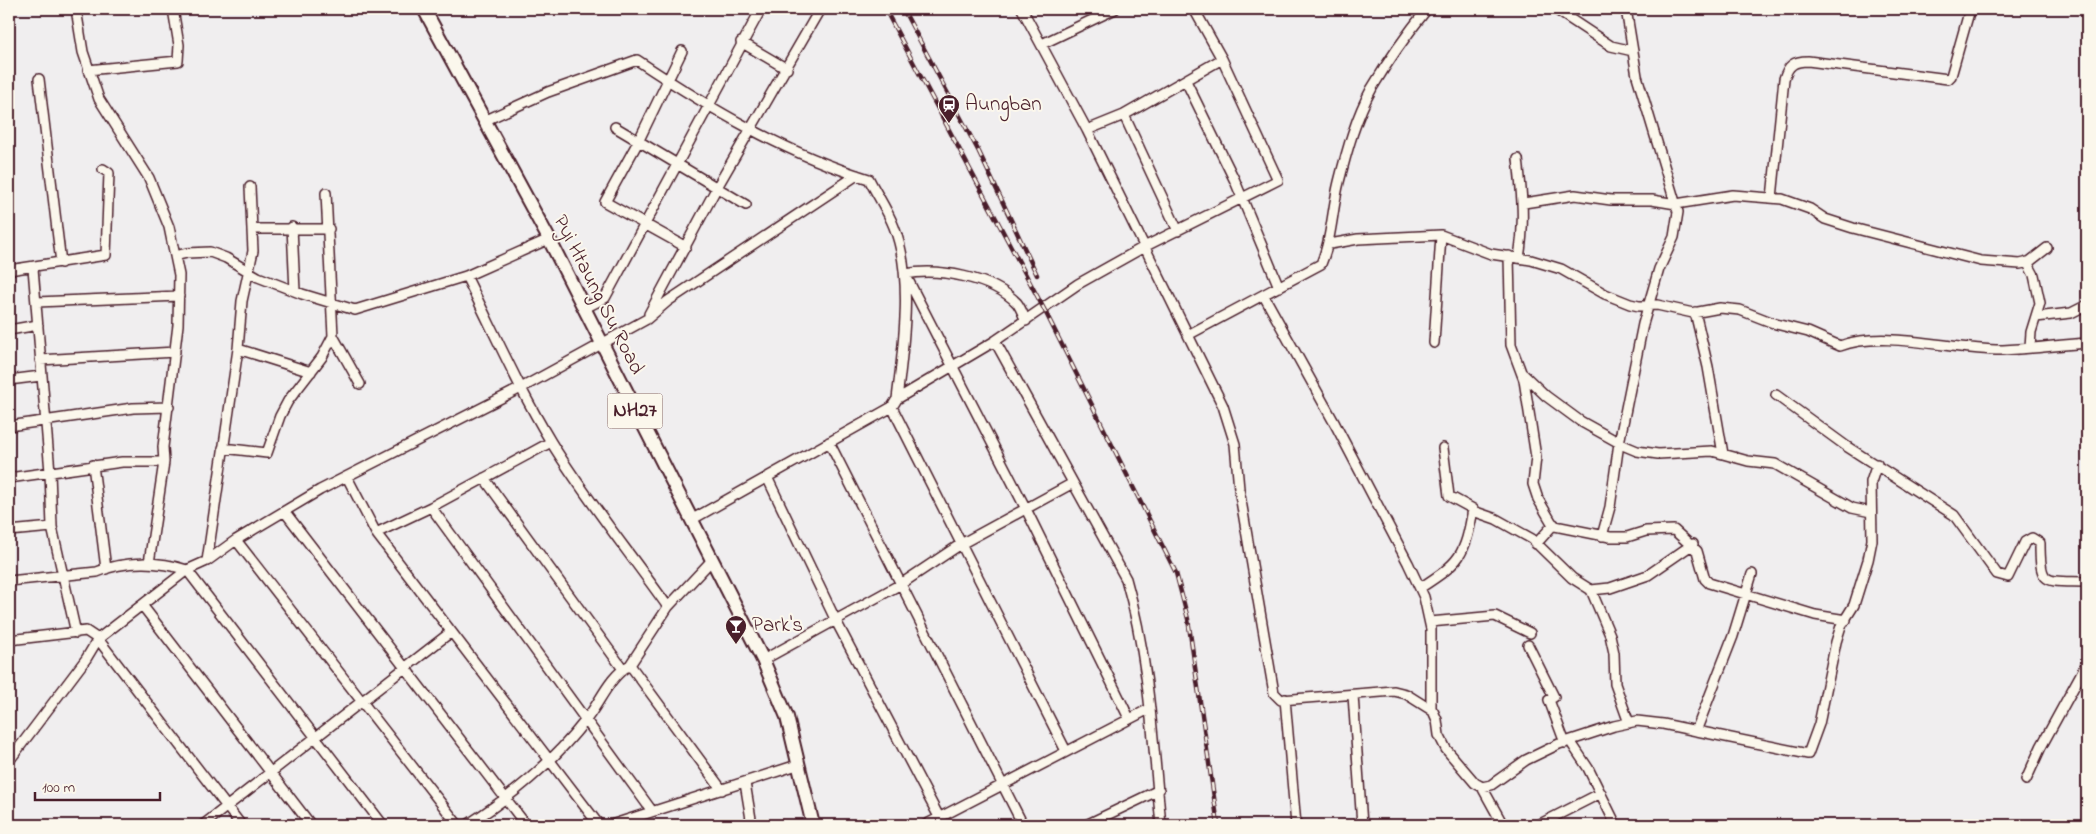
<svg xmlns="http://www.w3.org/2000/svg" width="2096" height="834" font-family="'Indie Flower',sans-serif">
  <rect width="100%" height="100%" fill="#f0eeef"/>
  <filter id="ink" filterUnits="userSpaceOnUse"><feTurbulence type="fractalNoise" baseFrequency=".02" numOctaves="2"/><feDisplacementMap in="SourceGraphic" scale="10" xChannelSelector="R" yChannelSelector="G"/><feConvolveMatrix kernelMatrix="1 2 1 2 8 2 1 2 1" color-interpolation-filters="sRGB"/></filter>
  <g filter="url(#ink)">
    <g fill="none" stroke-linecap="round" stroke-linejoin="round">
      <g stroke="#4a1f2b" stroke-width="12">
        <path id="minor" d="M76 9 83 52 99 99 149 178 169 227 175 256 179 275 178 325 163 447 164 462 149 563
          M1022 9 1087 130 1223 406 1235 444 1239 489 1274 693 1281 700 1394 691 1406 694 1433 711 1437 720 1439 735 1446 749 1475 783 1482 787 1491 785 1526 760 1559 744 1614 726 1637 721 1663 724 1808 754 1819 724 1836 642 1841 626 1854 605 1868 560 1872 540 1871 482 1877 464
          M1555 9 1611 46 1633 51
          M741 42 787 69
          M1042 44 1115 9
          M682 51 638 142 605 202 686 247
          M88 70 178 61 179 45 173 9
          M39 79 61 263
          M1186 81 1235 181 1279 287
          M1124 115 1178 231
          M484 121 548 92 637 60C709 108 786 154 869 179 877 195 888 211 894 227 914 277 903 348 897 399
          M615 127 746 205
          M1087 130 1124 115 1222 59 1194 9
          M1518 159C1522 195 1525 222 1519 258
          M326 193 333 336 360 384
          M1772 198 1784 79C1788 65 1794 61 1808 61L1948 79 1951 76 1970 9
          M1524 203 1575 195 1611 200H1652L1676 204 1733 195 1782 199 1810 209 1825 219 1853 228 1981 261 2020 264 2029 262 2047 248
          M292 227 295 291
          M254 229H329
          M1330 244 1358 239 1441 235 1491 254 1531 260 1561 269 1605 294 1630 304 1639 306 1657 305 1693 313 1720 308 1740 310 1776 324 1808 332 1840 346C1883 329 1955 351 2003 350 2031 349 2059 345 2087 343
          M175 256 187 253 210 252 226 258 258 277 302 294 355 310 466 276 549 239
          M1509 256 1511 345 1524 380 1536 457 1533 484 1538 499 1552 523 1555 526 1610 537H1627L1646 531 1674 530 1697 551 1705 579 1709 583 1815 615 1846 620
          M2027 262 2034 275 2040 303 2031 332 2030 347
          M33 268 50 472 52 527 76 633
          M9 270 106 255 109 173 103 169
          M466 276C494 332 519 389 551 442 586 499 629 552 668 607
          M1264 296 1335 424 1408 563 1424 597 1431 629V710
          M37 302 179 296
          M583 309 605 298 761 9
          M1695 312 1708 367 1723 454
          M649 314 716 189 820 9
          M2036 317 2071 313 2087 305
          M1026 321C1023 315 1021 308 1017 303 992 277 939 268 905 274L1026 509 1129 718
          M9 330 38 325
          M1188 335 1321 264C1332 238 1332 210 1339 182 1347 150 1356 117 1372 88 1388 61 1407 34 1427 9
          M995 341 1126 579C1149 658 1153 743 1161 825
          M1434 343 1441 235
          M238 349 311 372
          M40 360 175 352
          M1523 374 1546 396 1580 421 1625 446 1637 451 1658 454 1712 451 1748 461 1775 464 1852 508 1871 512
          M9 380 41 376
          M1776 395 1846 446 1954 515 1997 574 2008 577 2025 542 2032 538 2040 543C2040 586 2044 581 2084 582
          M892 407 1066 751
          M9 426 133 408 169 407
          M829 442 1023 825
          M223 448 267 453 280 416 288 401 322 357 333 336
          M93 465 106 569
          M347 477 376 533 599 825
          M767 477 836 621 939 817
          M9 478 122 462H164
          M484 478 623 669
          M431 507 652 811
          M1473 511 1496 519 1532 539 1572 578 1591 590 1610 588 1648 575 1693 544
          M285 512 526 825
          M691 520 892 407 897 399 995 341 1078 284 1144 247 1278 180 1222 59
          M9 531 52 527
          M376 533 431 507 551 442
          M1602 536 1610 507 1619 443 1643 324 1659 269 1674 237 1678 212 1637 76 1626 9
          M236 540 458 825
          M1536 544 1554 524
          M207 561 238 349 242 301 253 251 250 187
          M9 581 97 572C125 560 159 561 187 570L383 825
          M1420 588C1460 562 1465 557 1473 509L1449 496 1443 448
          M1591 590 1610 635 1614 653 1615 684 1629 723
          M142 605 311 825
          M1430 622 1495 616 1530 633
          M9 640 86 631 98 639 241 825
          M1528 645 1554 697 1549 700 1565 743
          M763 660 901 584 961 544 1073 483
          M630 665 722 790
          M1353 695 1362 825
          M1285 699 1296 825
          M1696 731 1733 636 1752 574
          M1570 741 1588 768 1616 825
          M9 761 86 659 98 639 187 570 207 561 236 540 320 490 521 388 647 319 668 301 857 175
          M2026 780 2041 747 2087 663
          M745 783 752 825
          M1482 787 1503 825
          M203 825 451 632
          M467 825C511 797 553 762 585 721 600 703 609 676 630 665L668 607 712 560
          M611 825 797 765
          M925 825 1149 709
          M1086 825 1159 790
          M1538 825 1601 793"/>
      </g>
      <g stroke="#4a1f2b" stroke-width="16">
        <path id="highway" d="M424 9 549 239 763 660 787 717 813 825"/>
      </g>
      <use href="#minor" stroke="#fbf7ec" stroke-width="9"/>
      <use href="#highway" stroke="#fbf7ec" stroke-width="12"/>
      <g stroke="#4a1f2b" stroke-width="4.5">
        <path id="rail" d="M885 9 1044 309 1176 573 1188 619 1218 825
          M903 9 979 152 1037 275"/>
      </g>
      <use href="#rail" stroke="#fbf7ec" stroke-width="2.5" stroke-dasharray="8" stroke-linecap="butt"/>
    </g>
  </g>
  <defs>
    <g id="station-pin" transform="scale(1.125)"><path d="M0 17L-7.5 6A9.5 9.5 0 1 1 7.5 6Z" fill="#4a1f2b" stroke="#fbf7ec"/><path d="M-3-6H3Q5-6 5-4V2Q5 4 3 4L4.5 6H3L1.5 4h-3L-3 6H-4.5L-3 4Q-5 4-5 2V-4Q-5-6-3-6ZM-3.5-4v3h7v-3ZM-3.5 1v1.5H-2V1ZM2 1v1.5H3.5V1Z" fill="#fff"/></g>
    <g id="bar-pin" transform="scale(1.125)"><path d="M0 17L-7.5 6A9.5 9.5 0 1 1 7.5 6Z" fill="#4a1f2b" stroke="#fbf7ec"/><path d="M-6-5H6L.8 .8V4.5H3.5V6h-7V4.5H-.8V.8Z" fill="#fff"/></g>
  </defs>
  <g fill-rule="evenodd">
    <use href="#station-pin" x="949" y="105"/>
    <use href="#bar-pin" x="736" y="626"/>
  </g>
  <g text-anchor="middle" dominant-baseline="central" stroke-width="4" stroke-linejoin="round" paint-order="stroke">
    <rect fill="#fbf7ec" stroke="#7f6065" stroke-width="1" x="607.5" y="393.5" width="55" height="35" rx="4"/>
    <g font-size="20" font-weight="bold" fill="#4a1f2b">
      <text x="635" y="411">NH27</text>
    </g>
    <g font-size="21" fill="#4a1f2b" stroke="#fbf7ec" text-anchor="start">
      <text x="965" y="105">Aungban</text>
      <text x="752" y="626">Park's</text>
    </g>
    <g font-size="21" fill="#4a1f2b" stroke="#fbf7ec">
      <text transform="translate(598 295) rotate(63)">Pyi Htaung Su Road</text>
    </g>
  </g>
  <rect width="2096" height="834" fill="none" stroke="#fbf7ec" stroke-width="30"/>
  <rect x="15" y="15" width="2066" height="804" fill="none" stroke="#4a1f2b" stroke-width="2" filter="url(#ink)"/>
  <path d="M35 792v8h125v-8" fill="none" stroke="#4a1f2b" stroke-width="2.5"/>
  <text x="42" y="792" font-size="15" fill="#4a1f2b" stroke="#fbf7ec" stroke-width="4" paint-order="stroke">100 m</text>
</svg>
